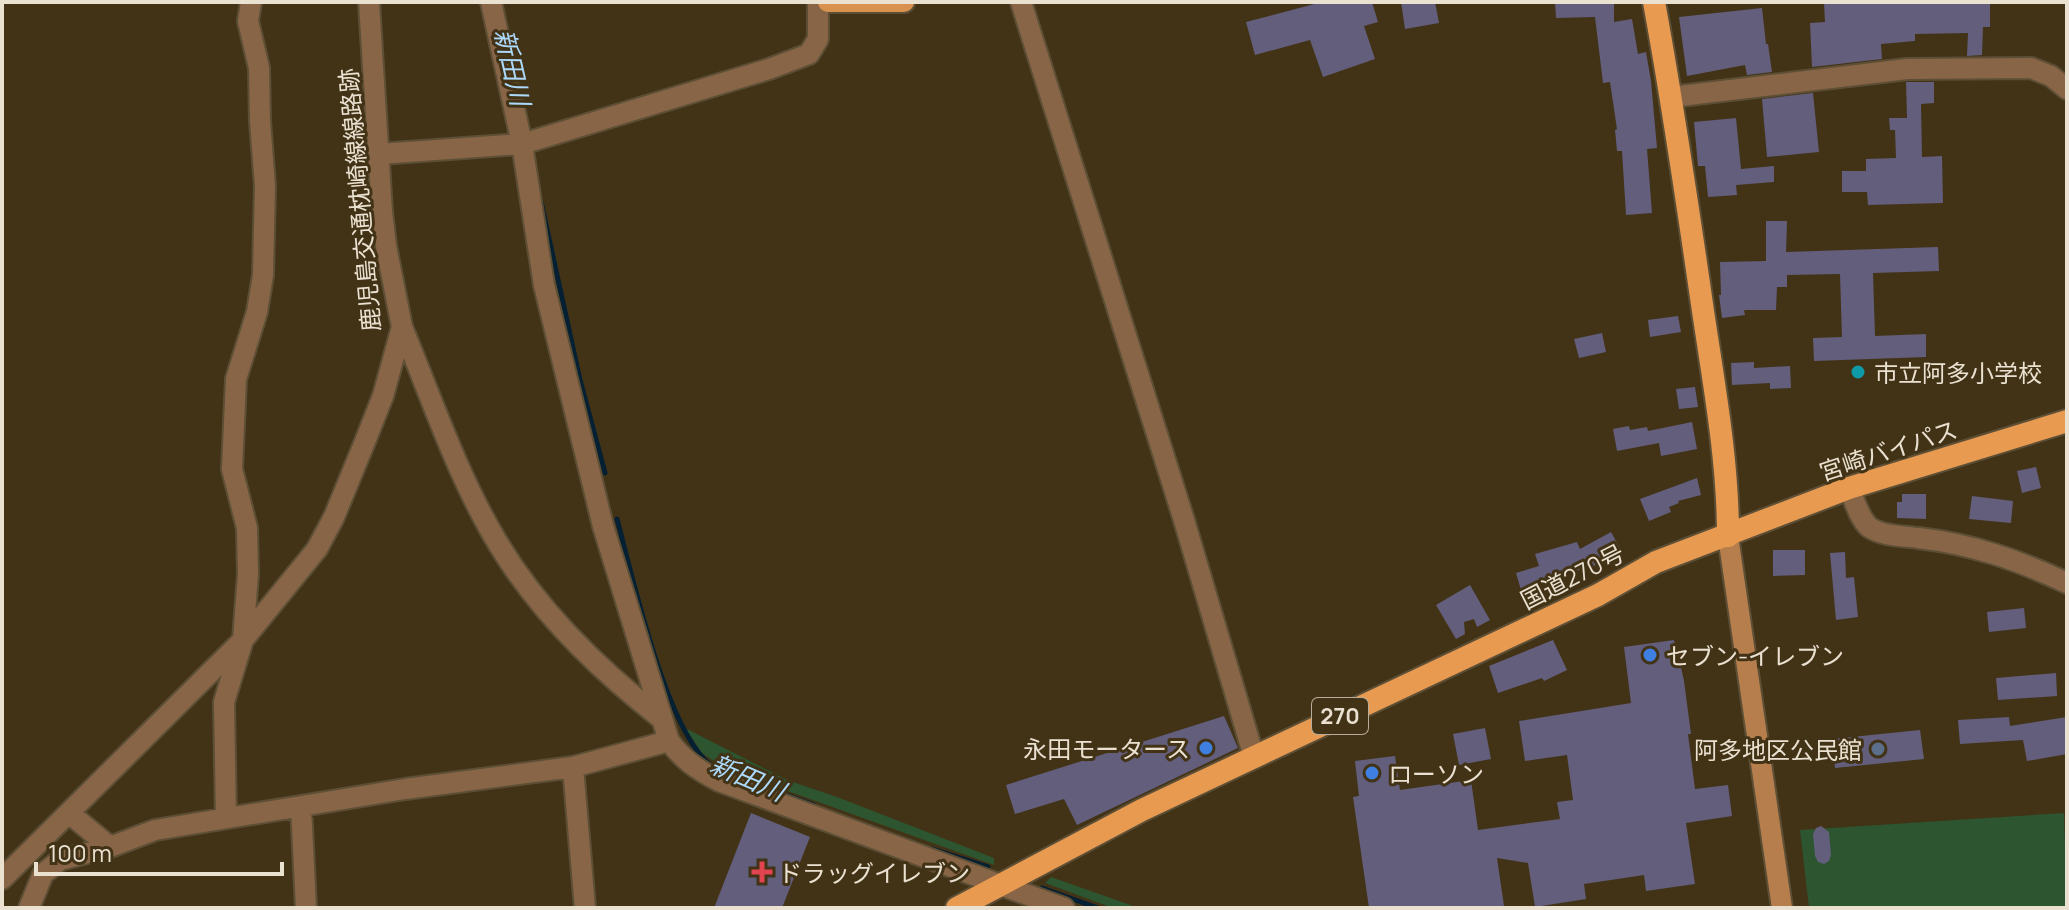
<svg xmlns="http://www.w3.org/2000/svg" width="2069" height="910" font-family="Manrope,'Noto Sans JP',sans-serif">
  <rect width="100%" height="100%" fill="#423317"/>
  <path fill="#2c5530" d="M685 728 787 780 837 797 994 858V865L724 768 702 753Z
    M2064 813 2067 908H1809L1800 830Z
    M1051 877 1139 908H1113L1045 883Z"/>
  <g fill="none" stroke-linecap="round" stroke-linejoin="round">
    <path stroke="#042032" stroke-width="5" d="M541 202 580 380 605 473
      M617 519C632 574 668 741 715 768 724 773 735 776 744 779 767 788 791 797 814 805
      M932 849 988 867
      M1042 888 1098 908"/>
  </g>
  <path fill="#625e7c" d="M1322 2H1372L1378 22 1364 26 1375 59 1323 77 1310 40 1255 55 1246 22Z
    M1401 2H1435L1439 23 1405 29Z
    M1555 2H1614V22L1632 19 1638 54 1646 52 1651 81 1657 148 1647 149 1652 213 1626 215 1622 151H1617L1615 130 1617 129 1610 82 1603 83 1595 17 1556 18Z
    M1990 2V27H1983L1982 55 1967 56 1968 33 1915 34V41L1881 44 1882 59 1812 67 1810 23 1825 22 1824 3Z
    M1762 8 1766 44H1768L1772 72 1747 75 1745 65 1687 76 1679 17Z
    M1906 82H1934V103L1921 104 1922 157 1942 156 1943 203 1868 205 1867 192H1842V171H1866V159L1896 158 1895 130H1890L1889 118H1907Z
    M1813 93 1819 152 1767 157 1762 99Z
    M1736 118 1741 169 1774 166V182L1736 185 1737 195 1708 197 1705 166H1698L1694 122Z
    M1766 221H1787L1786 252 1938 247 1939 271 1873 273 1875 336 1926 334V357L1814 361 1813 338 1842 337 1840 274 1787 275V287H1777L1776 310H1744L1745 315 1722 318 1719 295H1721L1720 262 1766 261Z
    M1678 316 1681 332 1650 337 1648 320Z
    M1602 333 1606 352 1579 358 1574 339Z
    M1754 362V368L1790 366 1791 388 1770 389V383L1732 385 1731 363Z
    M1695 387 1698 407 1679 409 1676 389Z
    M1692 422 1697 449 1661 456 1659 443 1617 451 1613 429 1629 426 1630 430 1647 427 1648 431Z
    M2036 467 2041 488 2022 493 2017 471Z
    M1697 478 1701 495 1678 501 1679 503 1669 507 1671 512 1649 521 1640 499Z
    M1902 494H1926V519L1897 518V502H1902Z
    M1972 496 2013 501 2011 523 1969 519Z
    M1611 532 1622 552 1594 566 1539 581 1542 591 1523 597 1516 573 1539 566 1535 554 1577 542 1580 549Z
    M1773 550H1805V575L1773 576Z
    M1845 552 1846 578 1854 577 1858 617 1836 620 1830 553Z
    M1470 585 1490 620 1477 627 1474 619 1464 622 1465 634 1456 639 1436 605Z
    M2024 608 2026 628 1989 632 1987 612Z
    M1553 640 1567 670 1544 681 1542 678 1498 693 1489 666Z
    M1674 640 1678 668 1681 667 1684 681 1691 734H1688L1695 789 1728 785 1732 816 1686 823 1695 884 1646 891 1644 875 1584 884 1586 899 1535 907 1528 863 1497 858 1504 906 1486 908H1369L1353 797 1359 796 1355 761 1395 756 1400 790 1471 780 1478 830 1560 819 1557 802 1573 800 1567 755 1525 761 1519 721 1631 703 1624 647Z
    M2056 673 2057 696 1998 700 1996 678Z
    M1224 716 1238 748 1077 825 1064 799 1015 814 1006 785Z
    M2009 717 2010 726 2067 717V754L2027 761 2023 740 1960 744 1958 720Z
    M1485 728 1491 759 1459 765 1453 734Z
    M1920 730 1924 759 1835 768 1832 739Z
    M751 813 810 837 782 908H714Z
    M1821 826 1829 832 1831 855 1829 861 1824 864 1818 862 1815 856 1813 834 1816 828Z"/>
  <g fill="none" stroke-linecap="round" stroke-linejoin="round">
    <g stroke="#5d4f35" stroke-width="24">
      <path id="minor" d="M491 2 522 144 544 285 603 526 669 741C683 760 698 770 719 781L998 884
        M1021 2 1184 520 1254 757
        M1671 97 1907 69 2031 68 2051 76 2067 89
        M379 154 522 144 769 69 809 54 818 39V2
        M402 327C432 399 458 478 499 545 540 613 599 670 662 719
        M1849 488C1854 499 1859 518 1869 527 1881 536 1903 536 1918 538 1972 544 2018 560 2067 583
        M573 767 585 908
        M301 806 306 908
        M69 813 110 847
        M226 818 224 702 243 640 248 574 247 528 232 469 236 379 257 312 263 275 265 186 260 121 259 68 248 21 251 2
        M2 879 243 640 317 549 334 517 364 444 383 396 402 327 386 246 382 212 369 2
        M29 908 43 874 60 860 110 847 155 830 405 789 573 767 669 741"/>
    </g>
    <g stroke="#5d4f35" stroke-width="24">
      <path id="tertiary" d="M998 884 1064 908"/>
    </g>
    <g stroke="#5d4f35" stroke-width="24">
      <path id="secondary" d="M1728 536 1782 908"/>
    </g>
    <g stroke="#5d4f35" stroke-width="24">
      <path id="primary" d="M828 2H904"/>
    </g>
    <g stroke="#5d4f35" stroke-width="26">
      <path id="trunk" d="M1654 2C1673 105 1688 207 1703 311 1714 385 1728 460 1728 536
        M957 908 1142 810 1598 595 1656 562 1849 488 2067 421"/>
    </g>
    <use href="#minor" stroke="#886547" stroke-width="20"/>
    <use href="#tertiary" stroke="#886547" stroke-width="20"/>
    <use href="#secondary" stroke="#b67e4d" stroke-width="20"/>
    <use href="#primary" stroke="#d99150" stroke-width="20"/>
    <use href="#trunk" stroke="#e89a51" stroke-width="22"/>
  </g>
  <circle fill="#0f9aa8" stroke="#423317" stroke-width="3" cx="1858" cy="372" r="8"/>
  <g fill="#3f7fe0" stroke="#423317" stroke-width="3">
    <circle cx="1650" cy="655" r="8"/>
    <circle cx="1206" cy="748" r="8"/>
    <circle cx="1372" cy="773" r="8"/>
  </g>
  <circle fill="#5c6f8a" stroke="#423317" stroke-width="3" cx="1878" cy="749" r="8"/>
  <path fill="#e0444e" stroke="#423317" stroke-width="3" d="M758 860h8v8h8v8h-8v8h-8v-8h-8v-8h8z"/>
  <g text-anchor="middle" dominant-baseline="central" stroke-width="6" stroke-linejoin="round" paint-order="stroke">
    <rect fill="#423317" stroke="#b8ad99" stroke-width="2" x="1312" y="698" width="56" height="36" rx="6"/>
    <g font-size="22" font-weight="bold" fill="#eae1d1">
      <text x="1340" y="716">270</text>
    </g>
    <g font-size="24" fill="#eae1d1" stroke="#423317">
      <text transform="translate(359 200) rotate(-95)">鹿児島交通枕崎線線路跡</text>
      <text transform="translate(1888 450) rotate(-18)">宮崎バイパス</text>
      <text transform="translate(1572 576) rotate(-27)">国道270号</text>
    </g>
    <g font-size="24" fill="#eae1d1" stroke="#423317" text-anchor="start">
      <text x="1874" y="372">市立阿多小学校</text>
      <text x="1666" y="655">セブン-イレブン</text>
      <text x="1190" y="748" text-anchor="end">永田モータース</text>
      <text x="1862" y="749" text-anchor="end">阿多地区公民館</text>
      <text x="1388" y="773">ローソン</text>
      <text x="778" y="872">ドラッグイレブン</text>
    </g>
    <g font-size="26" font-style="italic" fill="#acd8fa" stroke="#423317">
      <text transform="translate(513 67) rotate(77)">新田川</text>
      <text transform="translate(748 777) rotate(23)">新田川</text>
    </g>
  </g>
  <rect width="2069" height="910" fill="none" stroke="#eae1d1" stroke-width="8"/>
  <path d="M36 862v12h246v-12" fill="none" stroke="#eae1d1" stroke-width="4"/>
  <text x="48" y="862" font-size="24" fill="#eae1d1" stroke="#423317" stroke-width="6" paint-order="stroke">100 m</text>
</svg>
